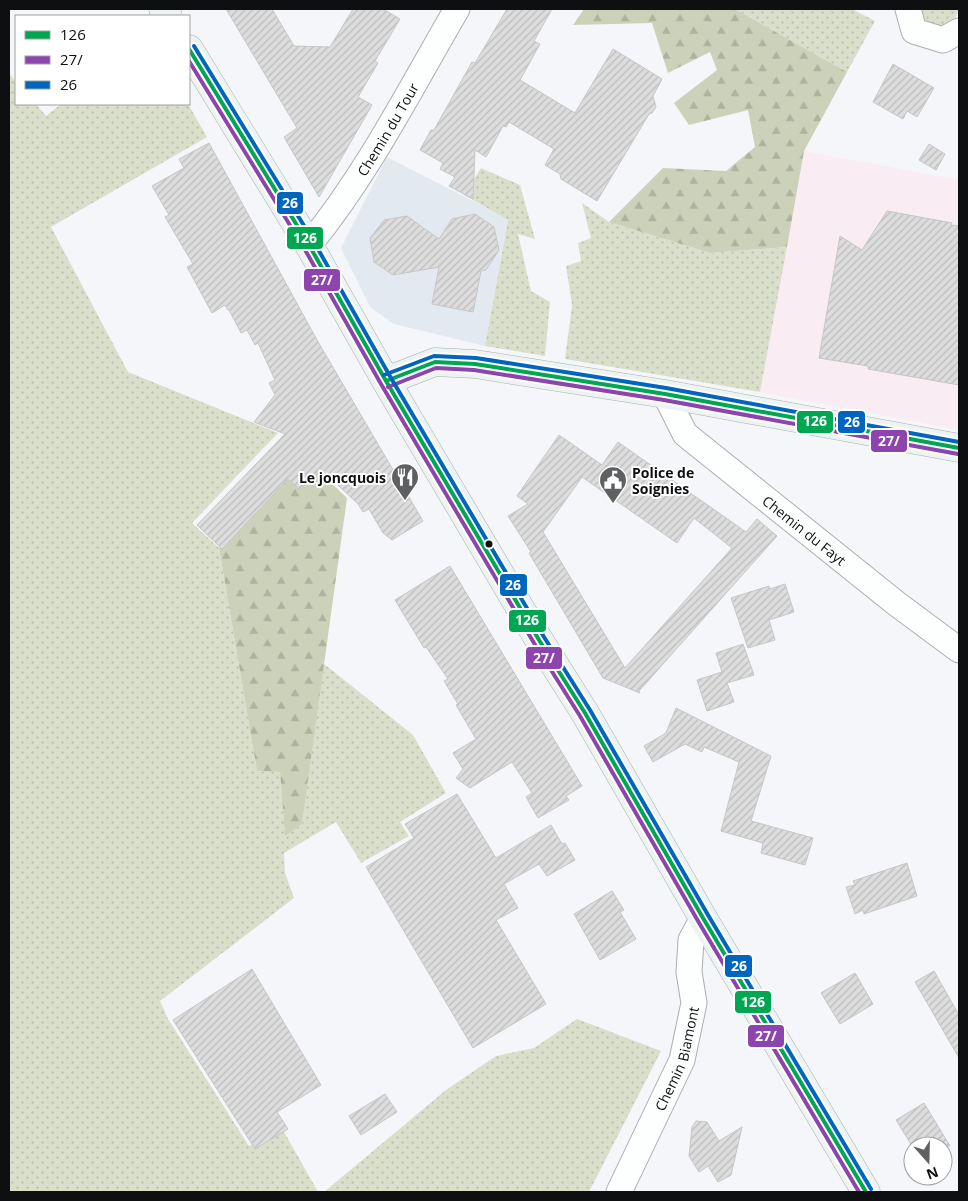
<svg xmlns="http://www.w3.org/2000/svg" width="968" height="1201" font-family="'Open Sans',sans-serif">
  <defs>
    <pattern id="grass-dots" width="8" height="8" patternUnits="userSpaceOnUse" patternTransform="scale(1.25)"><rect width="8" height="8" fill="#dadfcc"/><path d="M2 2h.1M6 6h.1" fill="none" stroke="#babeae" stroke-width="1.8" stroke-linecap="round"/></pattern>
    <pattern id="forest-firs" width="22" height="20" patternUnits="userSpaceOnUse" patternTransform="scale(1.25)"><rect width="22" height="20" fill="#ccd2b9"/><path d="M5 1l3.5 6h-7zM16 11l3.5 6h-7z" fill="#aeb39e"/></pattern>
    <pattern id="building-hatch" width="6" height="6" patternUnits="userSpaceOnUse" patternTransform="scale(1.25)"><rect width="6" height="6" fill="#ddddde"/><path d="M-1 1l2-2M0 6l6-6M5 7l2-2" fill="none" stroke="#bcbcbd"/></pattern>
  </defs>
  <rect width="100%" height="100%" fill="#f4f6f9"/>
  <path fill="#f9ecf2" d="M804 151 959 180V430L760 392Z"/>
  <path fill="#e3e9f1" d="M387 157 508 219 485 346 394 324 370 307 341 248Z"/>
  <path fill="url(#grass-dots)" d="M735 9H852L875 21 847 72Z
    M917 9H959V10L953 22 944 28 921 21Z
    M9 73 16 82V104H36L46 116 61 104H188L207 137 51 227 128 372 278 433 192 523 219 548 257 771 280 772 285 835 302 824 323 663 413 735 446 793 400 822 409 836 361 863 336 822 284 853 285 873 294 898 160 1001 168 1019 249 1146 283 1130 318 1192H9Z
    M481 168 520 185 535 239 518 234 531 291 550 302 545 356 485 346 508 220 464 195Z
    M582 203 609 222 710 253 787 247 760 392 565 359 572 305 566 266 581 261 578 243 591 238Z
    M577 1019 661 1051 589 1192H324L446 1090 496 1056 534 1048Z"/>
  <path fill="url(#forest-firs)" d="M584 9H735L847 72 804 151 787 247 710 253 609 222 663 168 726 171 755 147 748 110 689 125 674 103 717 70 710 52 668 73 652 23 573 25Z
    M306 459 347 498 302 824 285 836 280 772 257 771 219 548Z"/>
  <path fill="url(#building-hatch)" stroke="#c6c6c6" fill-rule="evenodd" d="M226 9H272L294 46 330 47 353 9H383L400 19 375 61 378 63 358 97 372 105 319 197 284 137 297 128Z
    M507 9H552L534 41 540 44 520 80 575 113 613 49 662 79 653 96 656 107 652 113 649 114 597 201 561 179 560 174 545 165 554 149 509 122 506 127 503 126 486 157 475 150 473 199 449 186 455 177 440 169 443 163 420 150 431 130H434L472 62 475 63Z
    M893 64 934 88 917 117 907 111 903 119 873 102Z
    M209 143 317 340 423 521 392 540 383 533 369 509 363 512 358 504 320 468 300 490 288 479 222 549 197 525 285 434 254 422 275 395 269 383 275 380 258 343 255 345 247 330 241 333 229 310H228L225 305 212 313 187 267 193 264 165 217 169 215 152 186 184 168 179 159Z
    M929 144 945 154 936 170 919 160Z
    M887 211 952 223 951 225 959 226V385L868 369V366L819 358 840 236 862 250Z
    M475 214 494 227 499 250 486 270 481 271 473 312 432 304 439 267 393 275 374 262 370 238 384 220 407 216 439 239 452 219Z
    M559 435 602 465 618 442 746 532 757 519 777 536 639 691 640 693 603 678 529 553 531 552 508 516 528 504 517 496ZM582 477 677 543 694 518 732 548 625 668 543 532Z
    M450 566 582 786 566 796 569 800 538 818 526 797 532 793 512 762 470 788 456 778 463 769 453 753 476 739 456 705 458 704 444 681 448 679 426 647 424 648 395 600Z
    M785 584 794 612 769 620 775 640 748 648 731 598 769 586 770 589Z
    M743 644 754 675 727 683 734 702 707 711 697 680 722 672 716 653Z
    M676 708 771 756 751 821 813 838 805 865 761 853 763 843 721 831 739 762 704 747 702 752 685 744 653 762 644 746 666 733Z
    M457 794 496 858 551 825 562 844 565 843 575 860 547 876 539 864 504 884 518 908 496 920 546 1004 473 1048 366 867 414 838 405 824Z
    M907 863 917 896 864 914 863 910 855 914 846 887 855 885 853 881Z
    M612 891 624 910 620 912 636 939 600 960 574 914Z
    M252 969 321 1085 277 1112 288 1129 255 1149 173 1020Z
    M934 971 959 1015V1058L915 982Z
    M855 973 873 1004 840 1024 821 993Z
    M385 1094 397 1112 361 1135 349 1116Z
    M924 1103 950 1146H912L896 1120Z
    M696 1121 707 1122 719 1141 742 1127 731 1175 718 1182 708 1166 699 1172 689 1156 692 1127Z"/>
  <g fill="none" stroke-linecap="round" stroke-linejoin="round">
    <g stroke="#acaeb0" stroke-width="27">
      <g id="street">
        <path d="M908 9 914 31 943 40 959 31"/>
        <path id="s1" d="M309 245C368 173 410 89 457 9"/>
        <path id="s2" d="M665 394 685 434 897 604 959 650"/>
        <path id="s3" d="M619 1192 682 1060 694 1003 689 972 691 940 703 918"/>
      </g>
    </g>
    <g stroke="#acaeb0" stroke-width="29">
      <path id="secondary" d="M163 9 168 16
        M189 49 309 245 386 381 539 640 585 713 703 918 866 1192
        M386 381 435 362 475 364 665 394 959 448"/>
    </g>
    <use href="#street" stroke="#fdfefe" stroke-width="25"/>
    <use href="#secondary" stroke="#ecf3f1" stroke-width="28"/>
    <g stroke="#fff" stroke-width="8">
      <path id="bus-1" d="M189 49 309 245 386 381 539 640 585 713 703 918 866 1192
        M386 381 435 362 475 364 665 394 959 448"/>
    </g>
    <g stroke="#fff" stroke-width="8">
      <path id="bus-2" d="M189 61 304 248 381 384 534 643 580 716 698 921 859 1192
        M388 387 436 368 474 370 664 400 958 454"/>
    </g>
    <g stroke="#fff" stroke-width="8">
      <path id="bus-3" d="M194 46 314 242 391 378 544 637 590 710 708 915 871 1189
        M384 375 434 356 476 358 666 388 959 442"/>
    </g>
    <use href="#bus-1" stroke="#00a651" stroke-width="4"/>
    <use href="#bus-2" stroke="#8e44ad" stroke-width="4"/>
    <use href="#bus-3" stroke="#0065bd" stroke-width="4"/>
  </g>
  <defs>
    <g id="restaurant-pin" transform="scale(1.4375)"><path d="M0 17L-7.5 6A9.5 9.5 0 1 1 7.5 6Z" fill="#5e6062" stroke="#fff"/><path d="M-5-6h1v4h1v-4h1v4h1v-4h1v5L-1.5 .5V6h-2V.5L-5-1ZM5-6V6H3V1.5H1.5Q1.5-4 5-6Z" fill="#fff"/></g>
    <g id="civic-pin" transform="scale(1.4375)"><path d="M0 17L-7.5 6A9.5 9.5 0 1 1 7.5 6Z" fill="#5e6062" stroke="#fff"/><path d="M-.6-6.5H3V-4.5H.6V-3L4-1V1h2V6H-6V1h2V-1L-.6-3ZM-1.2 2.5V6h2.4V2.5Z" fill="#fff"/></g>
  </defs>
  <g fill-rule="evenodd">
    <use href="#restaurant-pin" x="405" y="477"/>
    <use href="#civic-pin" x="613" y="480"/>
  </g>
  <circle fill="#0e0f11" stroke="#fff" stroke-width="2" cx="489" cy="544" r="4.5"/>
  <g text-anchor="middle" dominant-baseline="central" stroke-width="4" stroke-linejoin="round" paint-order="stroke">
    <g font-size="14" fill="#0e0f11" stroke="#fff">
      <text stroke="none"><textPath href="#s1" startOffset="140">Chemin du Tour</textPath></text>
      <text stroke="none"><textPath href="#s2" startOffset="198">Chemin du Fayt</textPath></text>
      <text stroke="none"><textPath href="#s3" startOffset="146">Chemin Biamont</textPath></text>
    </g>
    <g font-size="14" font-weight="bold" fill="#0e0f11" stroke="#fff" text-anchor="start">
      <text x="632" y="472">Police de<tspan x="632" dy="16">Soignies</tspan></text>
      <text x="386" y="477" text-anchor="end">Le joncquois</text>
    </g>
  </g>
  <g stroke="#fff" stroke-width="2">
    <rect x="276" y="191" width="28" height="24" rx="5" fill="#0065bd"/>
    <rect x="286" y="226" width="38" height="24" rx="5" fill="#00a651"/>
    <rect x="303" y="268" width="38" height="24" rx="5" fill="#8e44ad"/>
    <rect x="796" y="410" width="38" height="24" rx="5" fill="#00a651"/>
    <rect x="837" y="410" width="29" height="24" rx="5" fill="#0065bd"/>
    <rect x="870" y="429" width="38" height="24" rx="5" fill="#8e44ad"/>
    <rect x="499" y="573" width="29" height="24" rx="5" fill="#0065bd"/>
    <rect x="508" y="609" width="39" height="24" rx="5" fill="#00a651"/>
    <rect x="525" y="646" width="38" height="24" rx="5" fill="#8e44ad"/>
    <rect x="724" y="954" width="29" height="24" rx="5" fill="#0065bd"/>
    <rect x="734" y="990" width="38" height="24" rx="5" fill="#00a651"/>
    <rect x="747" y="1024" width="38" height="24" rx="5" fill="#8e44ad"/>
  </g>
  <g font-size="14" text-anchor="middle" font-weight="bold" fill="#fff">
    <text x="290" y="208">26</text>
    <text x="305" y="243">126</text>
    <text x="322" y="285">27/</text>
    <text x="815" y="426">126</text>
    <text x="852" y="427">26</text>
    <text x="889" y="446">27/</text>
    <text x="513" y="590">26</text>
    <text x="527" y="625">126</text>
    <text x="544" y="663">27/</text>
    <text x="739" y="971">26</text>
    <text x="753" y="1007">126</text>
    <text x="766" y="1041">27/</text>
  </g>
  <rect width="968" height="1201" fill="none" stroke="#0e0f11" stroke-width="20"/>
  <rect x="15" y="15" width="175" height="90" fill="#ffffff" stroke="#9f9fa0"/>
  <rect x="25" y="31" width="25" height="8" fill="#00a651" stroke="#9f9fa0"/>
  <text x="60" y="40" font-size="15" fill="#0e0f11">126</text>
  <rect x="25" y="56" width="25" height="8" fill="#8e44ad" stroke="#9f9fa0"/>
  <text x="60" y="65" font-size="15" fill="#0e0f11">27/</text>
  <rect x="25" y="81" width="25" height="8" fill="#0065bd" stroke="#9f9fa0"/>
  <text x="60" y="90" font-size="15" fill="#0e0f11">26</text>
  <g transform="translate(928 1161) rotate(160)"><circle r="24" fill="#ffffff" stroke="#9f9fa0"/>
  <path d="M0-4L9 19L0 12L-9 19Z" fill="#5e6062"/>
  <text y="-8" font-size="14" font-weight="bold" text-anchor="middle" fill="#0e0f11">N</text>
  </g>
</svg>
